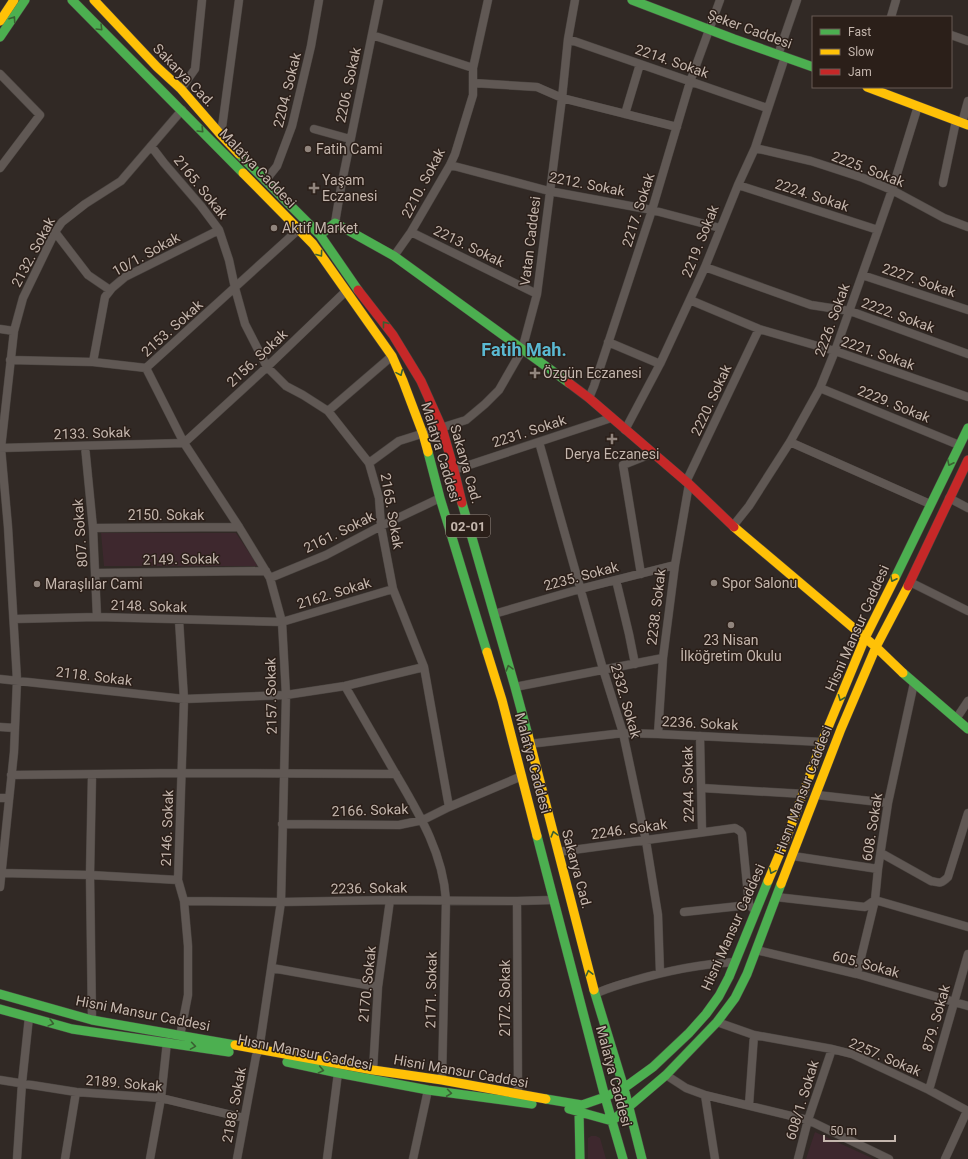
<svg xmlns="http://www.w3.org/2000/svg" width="968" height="1159" font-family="Roboto,sans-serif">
  <rect width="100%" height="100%" fill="#312925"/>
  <path fill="#3e282e" d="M101 533H236L258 566H104Z
    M815 1132 874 1159H806Z
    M591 1136H596L600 1138 606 1159H588V1138Z"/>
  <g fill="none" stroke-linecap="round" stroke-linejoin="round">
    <g stroke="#4a4440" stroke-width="9">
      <path id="street" d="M891 17 896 0
        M372 35 473 68
        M951 35 968 41
        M568 39 767 108
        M778 55 797 0
        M0 74 40 115 0 168
        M473 83 537 87 562 98 677 127
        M181 89 195 69 202 0
        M625 114 640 64
        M962 123 968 101
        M314 129 350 139
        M221 135 239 0
        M151 146 164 163 201 206 219 230 229 260 235 288 245 324 267 367 286 386 303 395 328 411 369 463 379 498 381 526 393 589 424 667 449 807
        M755 148 811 161 863 178 892 190 944 218 968 227
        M450 165 549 191 652 210 720 228
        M265 181 277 166 292 126 311 46 319 0
        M943 183 956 121
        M738 185 878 230
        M335 223 341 187 379 0
        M55 232 88 275 110 290
        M411 232 537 294
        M394 256 411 232 450 165 455 154 473 95V68L488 0
        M705 267 811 305 850 311 968 354
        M862 275 968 310
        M690 300 759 329 835 351 968 397
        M0 329 14 331
        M608 342 660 364
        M10 360 93 362 146 368 298 230
        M93 362 105 297 112 288 125 277 219 230
        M146 368 184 443 239 527 270 578 282 622 286 695 281 902 259 1050 256 1056 237 1159
        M820 388 959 445
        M589 398 594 386 652 210 690 82 720 0
        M328 411 392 356
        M625 430 660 364 705 267 738 185 755 148 785 57
        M539 442 603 669 623 733 646 841 658 915 660 973
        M790 442 930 504
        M85 446 93 528 97 617
        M0 448 184 443 267 367 346 291
        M369 463 399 441 466 420 485 404 499 390 522 350 537 294 562 98 568 39 575 0
        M454 470 611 418
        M686 482 759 329
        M949 498 968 508
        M733 526 749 506 790 442 820 388 835 351 878 230 892 190 918 106
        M93 528 239 527
        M96 573 266 571
        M641 574 623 465 653 453
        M270 578 326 555 381 526 440 498
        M616 580 629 634 635 664
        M910 582 968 611
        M494 614 580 589 675 565
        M14 619 97 617 282 622 393 589
        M179 620 184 699 178 880 184 901 188 946V995L180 1036
        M0 679 184 699 286 695 345 686 424 667
        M345 686C361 714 378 743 394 771 418 812 443 852 446 900L442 1080
        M515 687 663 658
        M956 719 968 701
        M0 727 15 728
        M658 734 663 658 675 565 689 484
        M700 736 702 832
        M529 744 623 733 658 734 822 742
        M11 775 182 773 396 774
        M702 788 804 794
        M817 795 888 803
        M0 798H9
        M282 824 399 825 423 820 449 807 522 776
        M558 852 735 828 740 831 742 834 749 905 756 911
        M881 853 931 881C940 883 941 884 948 877L968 813
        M793 856 878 869
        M1 873 90 875 178 880
        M0 887 14 752 17 680 8 527 1 448 14 331 23 298 55 232 62 222 85 204 121 181 182 110
        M776 897 865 907 875 900 968 927
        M184 901 281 902 390 900 517 901 553 900
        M517 901 518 1094
        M684 912 749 905
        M756 950 857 974 968 1006
        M272 968 378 987
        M857 974 875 900 878 869 888 803 914 683
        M595 994C607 988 619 985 632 981 666 971 700 964 735 962
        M92 1020 90 875 92 775
        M717 1022 754 1035 832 1049 852 1054 929 1090 968 1111
        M373 1070 378 987 390 900
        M666 1075 686 1088 705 1095 808 1120 889 1159
        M0 1080 76 1092 161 1098 244 1118
        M929 1090 968 954
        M705 1095 715 1159
        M749 1105 754 1035
        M17 1159 22 1083 29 1017
        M65 1159 76 1092
        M150 1159 161 1098 167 1042
        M327 1159 338 1073
        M413 1159 428 1090
        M798 1159 808 1120 832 1049
        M945 1159 967 1111"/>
    </g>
    <g stroke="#4a4440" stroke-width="10">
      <path id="fast" d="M72 0 243 173
        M632 0 734 39 813 67
        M0 37 25 0
        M239 154 320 235 358 290
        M320 235 335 223 394 256 569 383
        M428 452 440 498 487 652
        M462 503 515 687 528 735
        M895 578 968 428
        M903 673 968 729
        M537 836 605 1097 623 1159
        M594 990 624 1088 642 1159
        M0 994 92 1020 235 1045
        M0 1009 72 1029 229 1052
        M287 1062 338 1073 428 1090 532 1104
        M546 1099 582 1105 605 1097 624 1088 653 1067 689 1033 706 1014 719 996 729 977 768 881
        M569 1109 612 1121 666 1075 717 1022 735 998 747 974 781 884
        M579 1111 580 1159"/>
    </g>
    <g stroke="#4a4440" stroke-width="10">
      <path id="slow" d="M94 0 157 67 181 89 221 135 239 154
        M0 21 14 0
        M867 87 968 125
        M243 173 313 244 392 356 403 381 423 434 428 452
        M734 527 876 647 903 673
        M487 652 502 700 537 836
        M528 735 594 990
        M768 881 788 834 822 742 865 638 895 578
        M781 884 841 729 876 647 908 586
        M235 1045 373 1070 442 1080 546 1099"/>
    </g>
    <g stroke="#4a4440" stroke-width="10">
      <path id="jam" d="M358 290 393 335 421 381 442 428 454 470 462 503
        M569 383 589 398 689 484 734 527
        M908 586 968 460"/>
    </g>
    <use href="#street" stroke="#605854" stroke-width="8"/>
    <use href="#fast" stroke="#4caf50" stroke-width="9"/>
    <use href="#slow" stroke="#ffc107" stroke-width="9"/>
    <use href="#jam" stroke="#c62828" stroke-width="9"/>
  </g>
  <defs><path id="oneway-chevron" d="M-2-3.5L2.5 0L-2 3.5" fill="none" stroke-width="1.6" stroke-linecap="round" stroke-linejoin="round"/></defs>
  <g stroke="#3a6032">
    <use href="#oneway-chevron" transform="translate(13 19) rotate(-56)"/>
    <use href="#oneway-chevron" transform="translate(100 28) rotate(45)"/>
    <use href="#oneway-chevron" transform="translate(201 130) rotate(46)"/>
    <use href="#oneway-chevron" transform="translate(320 254) rotate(54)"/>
    <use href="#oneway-chevron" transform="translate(385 324) rotate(-128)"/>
    <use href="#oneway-chevron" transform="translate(400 373) rotate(66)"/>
    <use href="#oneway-chevron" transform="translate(950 463) rotate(116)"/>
    <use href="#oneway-chevron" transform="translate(893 579) rotate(116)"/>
    <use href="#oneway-chevron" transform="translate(509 668) rotate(-106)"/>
    <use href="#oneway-chevron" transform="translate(841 698) rotate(112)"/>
    <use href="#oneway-chevron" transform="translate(554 834) rotate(-105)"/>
    <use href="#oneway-chevron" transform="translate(772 871) rotate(114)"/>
    <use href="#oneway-chevron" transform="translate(589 973) rotate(-104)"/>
    <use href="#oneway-chevron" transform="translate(51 1023) rotate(15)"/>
    <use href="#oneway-chevron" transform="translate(193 1046) rotate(9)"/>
    <use href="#oneway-chevron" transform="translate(321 1070) rotate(12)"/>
    <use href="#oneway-chevron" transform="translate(449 1093) rotate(8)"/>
  </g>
  <g fill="#91857d" stroke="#2b1f19" stroke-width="1.5">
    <circle cx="308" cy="149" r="4"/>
    <path d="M312 182h4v4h4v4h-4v4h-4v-4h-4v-4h4z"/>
    <circle cx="274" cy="228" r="4"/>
    <path d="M533 367h4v4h4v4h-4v4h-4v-4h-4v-4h4z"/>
    <path d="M610 433h4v4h4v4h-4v4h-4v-4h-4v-4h4z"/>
    <circle cx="714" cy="583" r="4"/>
    <circle cx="37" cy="584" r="4"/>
    <circle cx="731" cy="625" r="4"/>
  </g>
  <g text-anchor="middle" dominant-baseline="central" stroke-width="3" stroke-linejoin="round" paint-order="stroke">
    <rect fill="#2b1f19" stroke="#968981" stroke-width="1" x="446" y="515" width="44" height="22" rx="3"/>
    <g font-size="13" font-weight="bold" fill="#c4b6ad">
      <text x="468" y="526">02-01</text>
    </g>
    <g font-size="14" fill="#c4b6ad" stroke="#2b1f19">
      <text transform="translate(750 29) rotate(20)">Şeker Caddesi</text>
      <text transform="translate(672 61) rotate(19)">2214. Sokak</text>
      <text transform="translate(184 75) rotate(46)">Sakarya Cad.</text>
      <text transform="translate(348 85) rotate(-78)">2206. Sokak</text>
      <text transform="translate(287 90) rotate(-76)">2204. Sokak</text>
      <text transform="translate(258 168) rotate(46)">Malatya Caddesi</text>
      <text transform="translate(868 169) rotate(21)">2225. Sokak</text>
      <text transform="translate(423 183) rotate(-62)">2210. Sokak</text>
      <text transform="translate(587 184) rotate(11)">2212. Sokak</text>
      <text transform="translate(201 187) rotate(51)">2165. Sokak</text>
      <text transform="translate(812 195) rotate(18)">2224. Sokak</text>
      <text transform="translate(638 210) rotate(-72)">2217. Sokak</text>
      <text transform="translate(530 241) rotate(-83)">Vatan Caddesi</text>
      <text transform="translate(700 241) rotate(-68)">2219. Sokak</text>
      <text transform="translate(469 246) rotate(26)">2213. Sokak</text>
      <text transform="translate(33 252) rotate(-62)">2132. Sokak</text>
      <text transform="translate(146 254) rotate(-29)">10/1. Sokak</text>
      <text transform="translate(919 280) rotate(19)">2227. Sokak</text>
      <text transform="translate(898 315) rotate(20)">2222. Sokak</text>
      <text transform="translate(832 320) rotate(-70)">2226. Sokak</text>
      <text transform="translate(172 328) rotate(-42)">2153. Sokak</text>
      <text transform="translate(878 353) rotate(19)">2221. Sokak</text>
      <text transform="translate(257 358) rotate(-43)">2156. Sokak</text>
      <text transform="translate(711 400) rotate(-65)">2220. Sokak</text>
      <text transform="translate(894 404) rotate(22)">2229. Sokak</text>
      <text transform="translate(529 431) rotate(-18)">2231. Sokak</text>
      <text transform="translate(92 433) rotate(-2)">2133. Sokak</text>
      <text transform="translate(441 452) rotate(73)">Malatya Caddesi</text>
      <text transform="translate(466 464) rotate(74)">Sakarya Cad.</text>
      <text transform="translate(392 511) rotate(80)">2165. Sokak</text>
      <text x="166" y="515">2150. Sokak</text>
      <text transform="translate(339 532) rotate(-26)">2161. Sokak</text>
      <text transform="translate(80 533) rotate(-94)">807. Sokak</text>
      <text transform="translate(181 559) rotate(-1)">2149. Sokak</text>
      <text transform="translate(581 576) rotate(-15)">2235. Sokak</text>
      <text transform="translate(334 593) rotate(-17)">2162. Sokak</text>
      <text transform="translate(149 606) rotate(2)">2148. Sokak</text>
      <text transform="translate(656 607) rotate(-83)">2238. Sokak</text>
      <text transform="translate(857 628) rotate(-66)">Hisni Mansur Caddesi</text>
      <text transform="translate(94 676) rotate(7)">2118. Sokak</text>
      <text transform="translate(271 696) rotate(-91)">2157. Sokak</text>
      <text transform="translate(626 701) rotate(74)">2332. Sokak</text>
      <text transform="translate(700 723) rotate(3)">2236. Sokak</text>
      <text transform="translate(533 763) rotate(75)">Malatya Caddesi</text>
      <text transform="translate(688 784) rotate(-91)">2244. Sokak</text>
      <text transform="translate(803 790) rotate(-69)">Hısnı Mansur Caddesi</text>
      <text transform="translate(370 810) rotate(-2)">2166. Sokak</text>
      <text transform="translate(872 827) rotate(-81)">608. Sokak</text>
      <text transform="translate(167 828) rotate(-88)">2146. Sokak</text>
      <text transform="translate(629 829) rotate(-8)">2246. Sokak</text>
      <text transform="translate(577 869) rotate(75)">Sakarya Cad.</text>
      <text transform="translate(369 888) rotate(-1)">2236. Sokak</text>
      <text transform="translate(733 927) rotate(-66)">Hisni Mansur Caddesi</text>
      <text transform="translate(866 964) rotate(15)">605. Sokak</text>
      <text transform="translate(367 984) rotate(-84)">2170. Sokak</text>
      <text transform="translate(431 990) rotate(-89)">2171. Sokak</text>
      <text transform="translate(505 998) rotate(-90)">2172. Sokak</text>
      <text transform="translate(143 1013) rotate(11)">Hisni Mansur Caddesi</text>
      <text transform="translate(936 1018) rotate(-74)">879. Sokak</text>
      <text transform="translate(305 1052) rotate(11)">Hısnı Mansur Caddesi</text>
      <text transform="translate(885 1057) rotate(23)">2257. Sokak</text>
      <text transform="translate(461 1071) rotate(10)">Hisni Mansur Caddesi</text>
      <text transform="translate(614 1076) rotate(75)">Malatya Caddesi</text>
      <text transform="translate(124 1083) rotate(5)">2189. Sokak</text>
      <text transform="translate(802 1100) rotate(-73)">608/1. Sokak</text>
      <text transform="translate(234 1105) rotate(-79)">2188. Sokak</text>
    </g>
    <g font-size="14" fill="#c4b6ad" stroke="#2b1f19" text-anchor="start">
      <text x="316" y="149">Fatih Cami</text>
      <text x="322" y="180">Yaşam<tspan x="322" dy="16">Eczanesi</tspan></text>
      <text x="282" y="228">Aktif Market</text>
      <text x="543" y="373">Özgün Eczanesi</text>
      <text x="612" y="454" text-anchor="middle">Derya Eczanesi</text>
      <text x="722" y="583">Spor Salonu</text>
      <text x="45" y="584">Maraşlılar Cami</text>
      <text x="731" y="640" text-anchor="middle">23 Nisan<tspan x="731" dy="16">İlköğretim Okulu</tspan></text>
    </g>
    <g font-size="18" font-weight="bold" fill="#5ab8d1" stroke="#2b1f19">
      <text x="524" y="349">Fatih Mah.</text>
    </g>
  </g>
  <rect x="812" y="16" width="140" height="72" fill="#2b1f19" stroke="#685b54"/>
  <rect x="820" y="29" width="20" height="6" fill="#4caf50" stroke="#685b54"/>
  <text x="848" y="36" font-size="12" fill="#c4b6ad">Fast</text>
  <rect x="820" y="49" width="20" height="6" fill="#ffc107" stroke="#685b54"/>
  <text x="848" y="56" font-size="12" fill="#c4b6ad">Slow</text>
  <rect x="820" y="69" width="20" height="6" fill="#c62828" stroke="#685b54"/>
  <text x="848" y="76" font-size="12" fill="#c4b6ad">Jam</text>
  <path d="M824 1135v6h71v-6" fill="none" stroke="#c4b6ad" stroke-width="2"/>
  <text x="830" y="1135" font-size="12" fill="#c4b6ad" stroke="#2b1f19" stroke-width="3" paint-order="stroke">50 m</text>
</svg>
